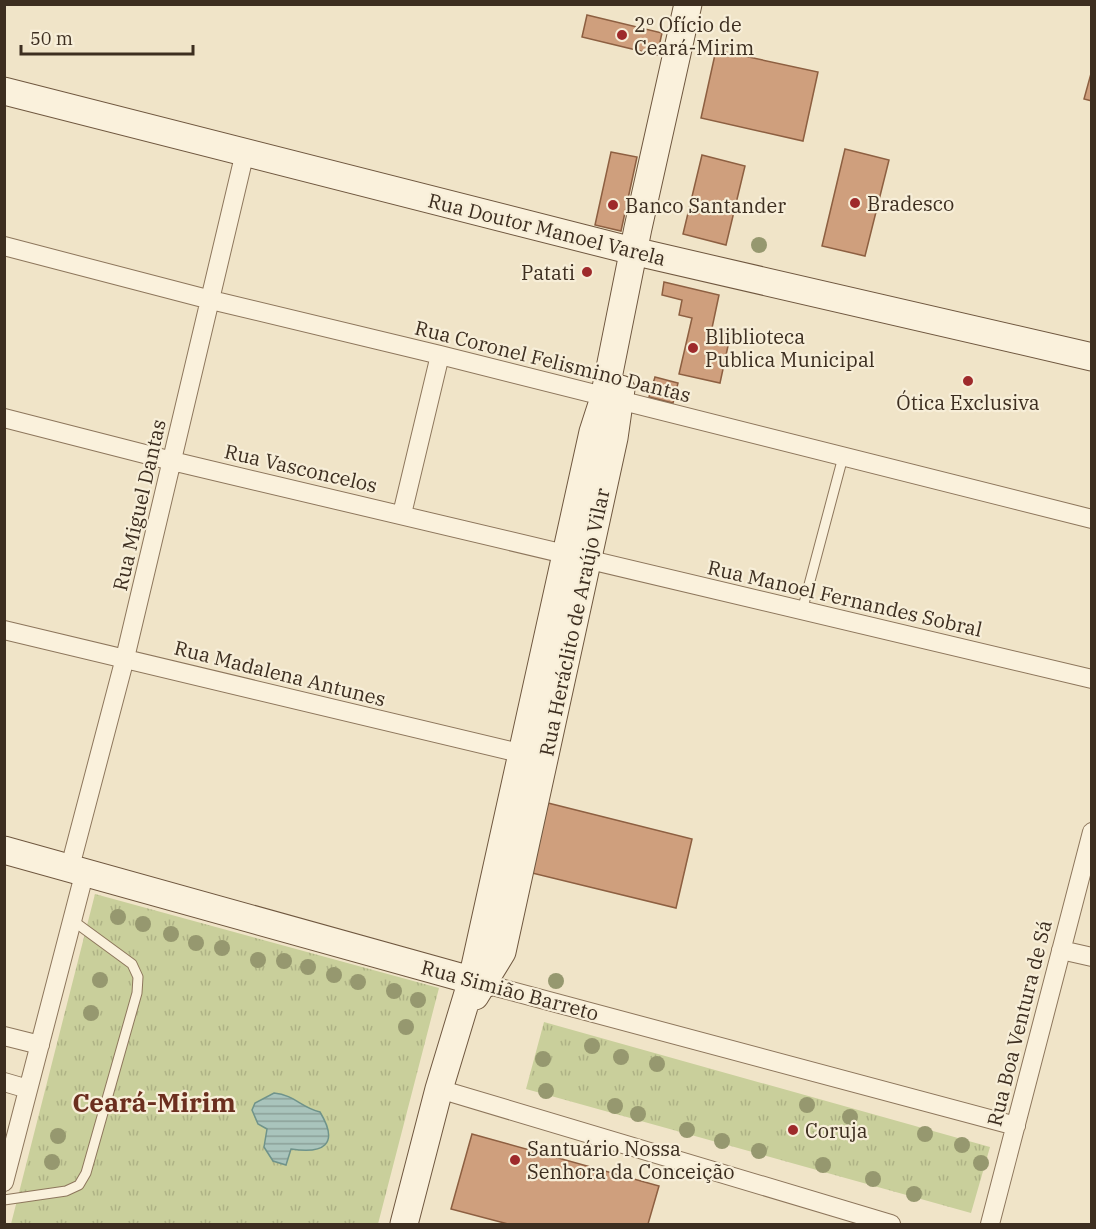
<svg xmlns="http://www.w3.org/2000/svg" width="1096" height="1229" font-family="'IBM Plex Serif',serif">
  <defs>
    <pattern id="park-tufts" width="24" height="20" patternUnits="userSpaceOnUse" patternTransform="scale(1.5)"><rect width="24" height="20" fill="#c9cf9b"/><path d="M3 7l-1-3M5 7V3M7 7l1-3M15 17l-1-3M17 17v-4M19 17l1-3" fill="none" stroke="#aeb285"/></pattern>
    <pattern id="water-rules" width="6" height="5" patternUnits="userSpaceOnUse" patternTransform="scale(1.5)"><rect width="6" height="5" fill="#a9c4bc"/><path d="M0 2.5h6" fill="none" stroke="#8ba098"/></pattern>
  </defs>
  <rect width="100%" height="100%" fill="#f0e4c8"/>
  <path fill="url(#park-tufts)" d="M95 894 439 988 378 1224H11Z
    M544 1022 990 1147 971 1213 526 1089Z"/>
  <path fill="url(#water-rules)" stroke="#6f938a" stroke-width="1.5" d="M274 1093C295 1095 300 1107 320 1112 340 1145 323 1154 291 1149L286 1165 273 1161 264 1147 267 1129 258 1124 252 1110 255 1103Z"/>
  <path fill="#cf9f7d" stroke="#8d5f41" stroke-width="1.5" d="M587 15 662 33 657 55 582 37Z
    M716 50 818 72 803 141 701 118Z
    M1092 70V101L1084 99Z
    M845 149 889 160 865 256 822 246Z
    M611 152 637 157 621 231 595 225Z
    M702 155 745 166 726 245 683 234Z
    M664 282 719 295 712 328 731 332 720 383 679 374 692 318 679 315 682 300 662 295Z
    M655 377 678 383 673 403 649 397Z
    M548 803 692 839 676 908 532 873Z
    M472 1134 659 1186 648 1224H508L451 1209Z"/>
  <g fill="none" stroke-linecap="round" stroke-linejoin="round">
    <g stroke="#8d765c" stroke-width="11">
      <path id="lane" d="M802 611 843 457
        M4 1200 66 1191 79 1185 86 1173 137 993 138 977 132 964 72 920"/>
    </g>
    <g stroke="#8d765c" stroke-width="20">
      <path id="street" d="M4 246 211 300 440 355 1092 519
        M4 418 172 461 1092 679
        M402 514 440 355
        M4 630 532 756
        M70 867 125 658 245 152
        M1061 950 1092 957
        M485 984 1016 1126
        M4 1036 40 1045
        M4 1082 28 1089
        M439 1089 891 1224
        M4 1182 85 871
        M990 1224 1092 832"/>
    </g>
    <g stroke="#6f573f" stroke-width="29">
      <path id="secondary" d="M4 91 633 251 1092 357
        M4 850 485 984
        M475 996 502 952 614 438 621 389
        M404 1224 439 1089 472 980 593 432 604 398 638 228 688 4"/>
    </g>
    <use href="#lane" stroke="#faf1dc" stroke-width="9"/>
    <use href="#street" stroke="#faf1dc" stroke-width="18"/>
    <use href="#secondary" stroke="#faf1dc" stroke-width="27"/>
  </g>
  <g fill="#96986f">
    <circle cx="759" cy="245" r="8"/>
    <circle cx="118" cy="917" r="8"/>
    <circle cx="143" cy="924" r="8"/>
    <circle cx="171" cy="934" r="8"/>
    <circle cx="196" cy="943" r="8"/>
    <circle cx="222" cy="948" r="8"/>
    <circle cx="258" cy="960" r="8"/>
    <circle cx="284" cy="961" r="8"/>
    <circle cx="308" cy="967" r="8"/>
    <circle cx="334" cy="975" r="8"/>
    <circle cx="100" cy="980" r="8"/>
    <circle cx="556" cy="981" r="8"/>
    <circle cx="358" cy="982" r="8"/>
    <circle cx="394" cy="991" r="8"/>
    <circle cx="418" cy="1000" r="8"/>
    <circle cx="91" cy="1013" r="8"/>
    <circle cx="406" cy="1027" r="8"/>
    <circle cx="592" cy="1046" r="8"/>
    <circle cx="621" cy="1057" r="8"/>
    <circle cx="543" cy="1059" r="8"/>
    <circle cx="657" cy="1064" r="8"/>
    <circle cx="546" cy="1091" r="8"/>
    <circle cx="807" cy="1105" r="8"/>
    <circle cx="615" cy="1106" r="8"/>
    <circle cx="638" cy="1114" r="8"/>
    <circle cx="850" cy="1117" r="8"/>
    <circle cx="687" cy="1130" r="8"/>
    <circle cx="925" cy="1134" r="8"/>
    <circle cx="58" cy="1136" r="8"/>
    <circle cx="722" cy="1141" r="8"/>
    <circle cx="962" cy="1145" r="8"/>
    <circle cx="759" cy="1151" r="8"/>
    <circle cx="52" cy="1162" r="8"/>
    <circle cx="981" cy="1163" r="8"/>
    <circle cx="823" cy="1165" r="8"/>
    <circle cx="873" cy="1179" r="8"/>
    <circle cx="914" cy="1194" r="8"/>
  </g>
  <g fill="#9e2a2b" stroke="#f7eed8" stroke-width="2">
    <circle cx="622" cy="35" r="6"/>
    <circle cx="855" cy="203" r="6"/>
    <circle cx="613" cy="205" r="6"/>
    <circle cx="587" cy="272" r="6"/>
    <circle cx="693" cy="348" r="6"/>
    <circle cx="968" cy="381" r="6"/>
    <circle cx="793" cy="1130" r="6"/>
    <circle cx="515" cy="1160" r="6"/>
  </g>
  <g text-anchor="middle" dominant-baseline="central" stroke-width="4.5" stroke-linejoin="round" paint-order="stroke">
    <g font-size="20" fill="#3d2e20" stroke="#f7eed8" text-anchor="start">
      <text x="634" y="24">2º Ofício de<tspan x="634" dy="23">Ceará-Mirim</tspan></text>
      <text x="867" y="203">Bradesco</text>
      <text x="625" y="205">Banco Santander</text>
      <text x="575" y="272" text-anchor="end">Patati</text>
      <text x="705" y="336">Bliblioteca<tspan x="705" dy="23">Publica Municipal</tspan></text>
      <text x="968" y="402" text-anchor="middle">Ótica Exclusiva</text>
      <text x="805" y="1130">Coruja</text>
      <text x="527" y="1148">Santuário Nossa<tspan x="527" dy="23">Senhora da Conceição</tspan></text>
    </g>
    <g font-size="20" fill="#3d2e20" stroke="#f7eed8">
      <text transform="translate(547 229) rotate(14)">Rua Doutor Manoel Varela</text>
      <text transform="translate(553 361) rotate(14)">Rua Coronel Felismino Dantas</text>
      <text transform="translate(301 468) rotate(13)">Rua Vasconcelos</text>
      <text transform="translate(139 505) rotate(-77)">Rua Miguel Dantas</text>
      <text transform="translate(845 598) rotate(13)">Rua Manoel Fernandes Sobral</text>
      <text transform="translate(574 622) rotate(-78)">Rua Heráclito de Araújo Vilar</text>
      <text transform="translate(280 673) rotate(14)">Rua Madalena Antunes</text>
      <text transform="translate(510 990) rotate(15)">Rua Simião Barreto</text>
      <text transform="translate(1019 1023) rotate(-76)">Rua Boa Ventura de Sá</text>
    </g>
    <g font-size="26" font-weight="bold" fill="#6b2e1e" stroke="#f7eed8">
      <text x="154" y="1102">Ceará-Mirim</text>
    </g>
  </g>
  <rect width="1096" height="1229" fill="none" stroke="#3d2e20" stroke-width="12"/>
  <path d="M21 45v9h172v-9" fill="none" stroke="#3d2e20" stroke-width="3"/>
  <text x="30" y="45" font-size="18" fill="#3d2e20" stroke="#f7eed8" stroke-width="4.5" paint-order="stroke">50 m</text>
</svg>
